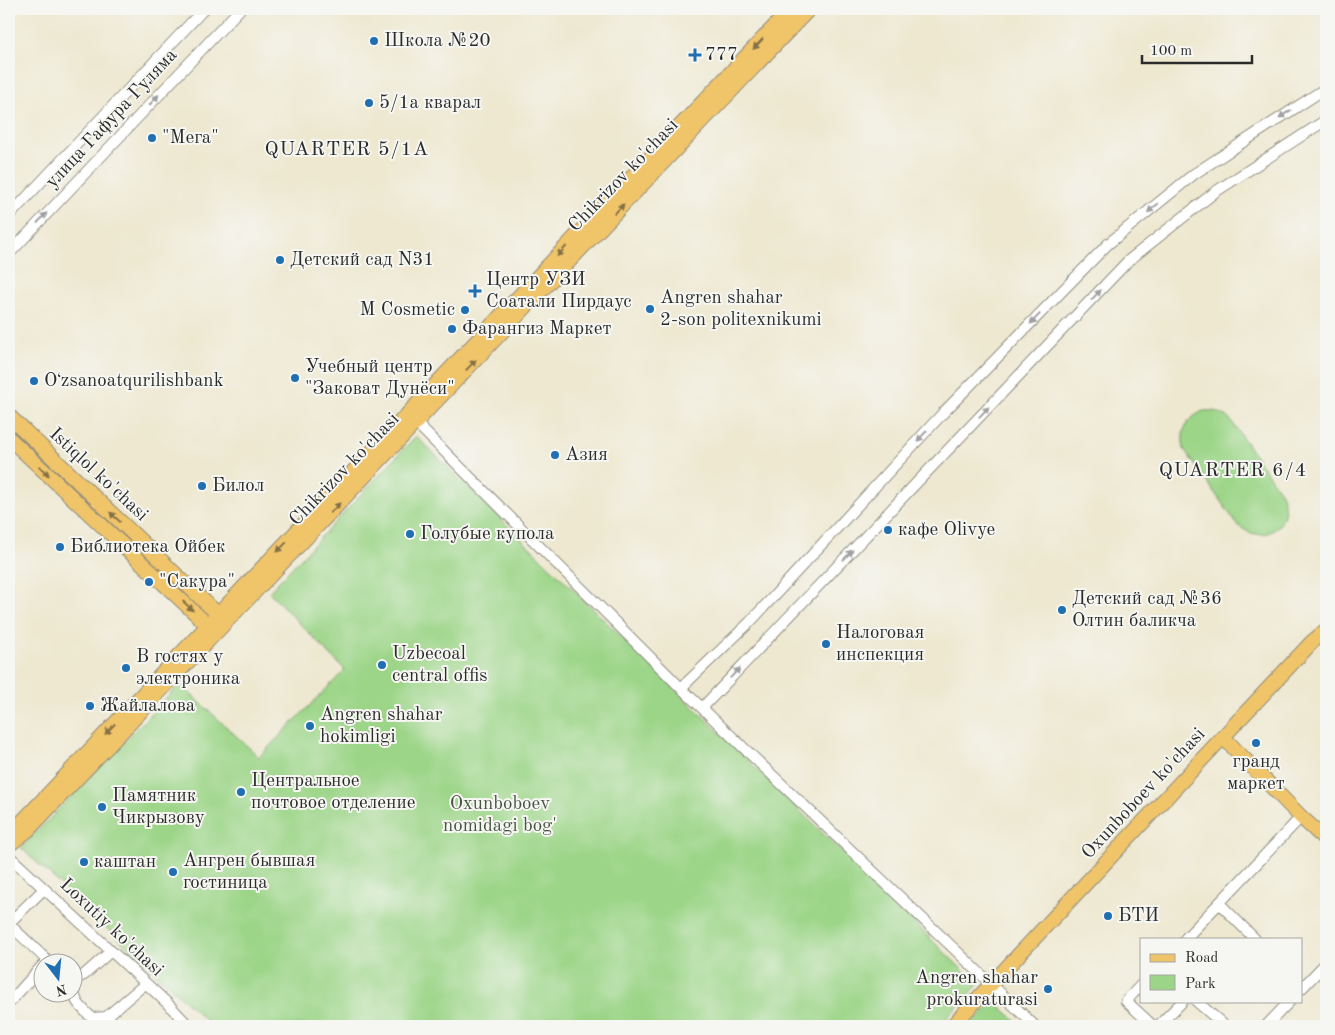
<svg xmlns="http://www.w3.org/2000/svg" width="1335" height="1035" font-family="'Old Standard TT',serif">
  <rect width="100%" height="100%" fill="#f6f6f2"/>
  <filter id="ink" filterUnits="userSpaceOnUse"><feTurbulence type="fractalNoise" baseFrequency=".02" numOctaves="2"/><feDisplacementMap in="SourceGraphic" scale="10" xChannelSelector="R" yChannelSelector="G"/><feConvolveMatrix kernelMatrix="1 2 1 2 8 2 1 2 1" color-interpolation-filters="sRGB"/></filter>
  <filter id="wash" filterUnits="userSpaceOnUse"><feTurbulence type="fractalNoise" baseFrequency=".0096" numOctaves="4" result="noise"/><feDisplacementMap in="SourceGraphic" scale="20" xChannelSelector="R" yChannelSelector="G"/><feGaussianBlur stdDeviation="1.12" result="paint"/><feColorMatrix in="noise" values="0 0 0 0 0 0 0 0 0 0 0 0 0 0 0 0 0 1.4 0 .05"/><feComposite in="paint" operator="in"/></filter>
  <g filter="url(#wash)">
    <rect width="100%" height="100%" fill="#eee8d0"/>
    <path fill="#9cd588" stroke="#64805a" d="M1203 411C1213 410 1220 412 1229 418L1281 493C1296 526 1261 549 1236 523L1184 449C1180 431 1186 419 1203 411Z
      M416 436 978 985 939 1026H212L21 848 180 684 259 757 345 670 269 592Z
      M994 1001 1022 1026H969Z"/>
  </g>
  <g filter="url(#ink)">
    <g fill="none" stroke-linecap="round" stroke-linejoin="round">
      <g stroke="#8c8a7e" stroke-width="12">
        <path id="minor" d="M9 216 204 9
          M9 254 240 9
          M416 423 681 688 1035 1026
          M681 688 750 622 943 413 1108 244 1194 174 1326 88
          M702 708 1128 261 1215 192 1326 120
          M9 856 166 1002 189 1026
          M1219 903 1255 939
          M9 923 44 889
          M9 924 49 962
          M1185 939 1301 817
          M72 978 75 979 84 975 111 951
          M75 979C72 1000 77 1004 92 1018L106 1017 145 984
          M1141 985 1126 1001 1153 1026
          M1301 989 1326 963
          M1196 1001 1225 1026
          M9 1003 42 966
          M106 1017 116 1026
          M1158 1026 1183 1001
          M1266 1026 1290 1001"/>
      </g>
      <g stroke="#8c8a7e" stroke-width="16">
        <path id="major" d="M9 416 224 620
          M9 438 214 631
          M1223 737 1301 817 1326 840
          M9 840 20 824 791 9
          M9 845 28 830 809 9
          M952 1026 1312 642 1326 630"/>
      </g>
      <use href="#minor" stroke="#fff" stroke-width="10"/>
      <use href="#major" stroke="#f0c469" stroke-width="14"/>
    </g>
    <defs><path id="oneway-solid" d="M-6-.8H1V-3.2L6.5 0L1 3.2V.8H-6Z" transform="scale(1.25)"/></defs>
    <g fill="#847047">
      <use href="#oneway-solid" transform="translate(758 44) rotate(133)"/>
      <use href="#oneway-solid" transform="translate(619 209) rotate(-46)"/>
      <use href="#oneway-solid" transform="translate(562 251) rotate(133)"/>
      <use href="#oneway-solid" transform="translate(471 365) rotate(-46)"/>
      <use href="#oneway-solid" transform="translate(44 471) rotate(43)"/>
      <use href="#oneway-solid" transform="translate(335 508) rotate(-46)"/>
      <use href="#oneway-solid" transform="translate(115 517) rotate(-137)"/>
      <use href="#oneway-solid" transform="translate(282 547) rotate(134)"/>
      <use href="#oneway-solid" transform="translate(188 606) rotate(43)"/>
      <use href="#oneway-solid" transform="translate(110 729) rotate(133)"/>
    </g>
    <g fill="#a0a0a0">
      <use href="#oneway-solid" transform="translate(154 100) rotate(-47)"/>
      <use href="#oneway-solid" transform="translate(1285 114) rotate(147)"/>
      <use href="#oneway-solid" transform="translate(1153 208) rotate(140)"/>
      <use href="#oneway-solid" transform="translate(42 218) rotate(-47)"/>
      <use href="#oneway-solid" transform="translate(1096 295) rotate(-46)"/>
      <use href="#oneway-solid" transform="translate(1035 319) rotate(134)"/>
      <use href="#oneway-solid" transform="translate(984 412) rotate(-46)"/>
      <use href="#oneway-solid" transform="translate(922 436) rotate(133)"/>
      <use href="#oneway-solid" transform="translate(848 555) rotate(-46)"/>
      <use href="#oneway-solid" transform="translate(735 673) rotate(-46)"/>
    </g>
  </g>
  <g fill="#1f6fb2" stroke="#f6f6f2" stroke-width="2">
    <circle cx="374" cy="41" r="5"/>
    <path d="M692.5 47.5h5v5h5v5h-5v5h-5v-5h-5v-5h5z"/>
    <circle cx="369" cy="103" r="5"/>
    <circle cx="152" cy="138" r="5"/>
    <circle cx="280" cy="260" r="5"/>
    <path d="M472.5 283.5h5v5h5v5h-5v5h-5v-5h-5v-5h5z"/>
    <circle cx="650" cy="309" r="5"/>
    <circle cx="465" cy="310" r="5"/>
    <circle cx="452" cy="329" r="5"/>
    <circle cx="295" cy="378" r="5"/>
    <circle cx="34" cy="381" r="5"/>
    <circle cx="555" cy="455" r="5"/>
    <circle cx="202" cy="486" r="5"/>
    <circle cx="888" cy="530" r="5"/>
    <circle cx="410" cy="534" r="5"/>
    <circle cx="60" cy="547" r="5"/>
    <circle cx="149" cy="582" r="5"/>
    <circle cx="1062" cy="610" r="5"/>
    <circle cx="826" cy="644" r="5"/>
    <circle cx="382" cy="665" r="5"/>
    <circle cx="126" cy="668" r="5"/>
    <circle cx="90" cy="706" r="5"/>
    <circle cx="310" cy="726" r="5"/>
    <circle cx="1256" cy="743" r="5"/>
    <circle cx="241" cy="792" r="5"/>
    <circle cx="102" cy="807" r="5"/>
    <circle cx="84" cy="862" r="5"/>
    <circle cx="173" cy="872" r="5"/>
    <circle cx="1108" cy="916" r="5"/>
    <circle cx="1048" cy="989" r="5"/>
  </g>
  <g text-anchor="middle" dominant-baseline="central" stroke-width="4" stroke-linejoin="round" paint-order="stroke">
    <g font-size="19" fill="#2b2b2b" stroke="#f6f6f2" text-anchor="start">
      <text x="384" y="41">Школа №20</text>
      <text x="705" y="55">777</text>
      <text x="379" y="103">5/1а кварал</text>
      <text x="162" y="138">"Мега"</text>
      <text x="290" y="260">Детский сад N31</text>
      <text x="486" y="280">Центр УЗИ<tspan x="486" dy="22">Соатали Пирдаус</tspan></text>
      <text x="660" y="298">Angren shahar<tspan x="660" dy="22">2-son politexnikumi</tspan></text>
      <text x="455" y="310" text-anchor="end">M Cosmetic</text>
      <text x="462" y="329">Фарангиз Маркет</text>
      <text x="305" y="367">Учебный центр<tspan x="305" dy="22">"Заковат Дунёси"</tspan></text>
      <text x="44" y="381">Oʻzsanoatqurilishbank</text>
      <text x="565" y="455">Азия</text>
      <text x="212" y="486">Билол</text>
      <text x="898" y="530">кафе Olivye</text>
      <text x="420" y="534">Голубые купола</text>
      <text x="70" y="547">Библиотека Ойбек</text>
      <text x="159" y="582">"Сакура"</text>
      <text x="1072" y="599">Детский сад №36<tspan x="1072" dy="22">Олтин баликча</tspan></text>
      <text x="836" y="633">Налоговая<tspan x="836" dy="22">инспекция</tspan></text>
      <text x="392" y="654">Uzbecoal<tspan x="392" dy="22">central offis</tspan></text>
      <text x="136" y="657">В гостях у<tspan x="136" dy="22">электроника</tspan></text>
      <text x="100" y="706">Жайлалова</text>
      <text x="320" y="715">Angren shahar<tspan x="320" dy="22">hokimligi</tspan></text>
      <text x="1256" y="762" text-anchor="middle">гранд<tspan x="1256" dy="22">маркет</tspan></text>
      <text x="251" y="781">Центральное<tspan x="251" dy="22">почтовое отделение</tspan></text>
      <text x="112" y="796">Памятник<tspan x="112" dy="22">Чикрызову</tspan></text>
      <text x="183" y="861">Ангрен бывшая<tspan x="183" dy="22">гостиница</tspan></text>
      <text x="94" y="862">каштан</text>
      <text x="1118" y="916">БТИ</text>
      <text x="1038" y="978" text-anchor="end">Angren shahar<tspan x="1038" dy="22">prokuraturasi</tspan></text>
    </g>
    <g font-size="19" fill="#2b2b2b" stroke="#f6f6f2">
      <text transform="translate(112 119) rotate(-47)">улица Гафура Гуляма</text>
      <text transform="translate(624 176) rotate(-46)">Chikrizov ko'chasi</text>
      <text transform="translate(345 470) rotate(-46)">Chikrizov ko'chasi</text>
      <text transform="translate(98 475) rotate(43)">Istiqlol ko'chasi</text>
      <text transform="translate(1144 794) rotate(-47)">Oxunboboev ko'chasi</text>
      <text transform="translate(111 928) rotate(43)">Loxutiy ko'chasi</text>
    </g>
    <g font-size="19" fill="#475642" stroke="#f6f6f2">
      <text x="500" y="804">Oxunboboev<tspan x="500" dy="22">nomidagi bog'</tspan></text>
    </g>
    <g font-size="20" letter-spacing="1" fill="#2b2b2b" stroke="#f6f6f2">
      <text x="347" y="150">QUARTER 5/1A</text>
      <text x="1233" y="471">QUARTER 6/4</text>
    </g>
  </g>
  <rect width="1335" height="1035" fill="none" stroke="#f6f6f2" stroke-width="30"/>
  <rect x="1140" y="938" width="162" height="65" fill="#f6f6f2" stroke="#a5a5a2"/>
  <rect x="1150" y="954" width="25" height="8" fill="#f0c469" stroke="#a5a5a2"/>
  <text x="1185" y="962" font-size="15" fill="#2b2b2b">Road</text>
  <rect x="1150" y="975" width="25" height="15" fill="#9cd588" stroke="#a5a5a2"/>
  <text x="1185" y="988" font-size="15" fill="#2b2b2b">Park</text>
  <g transform="translate(58 978) rotate(164)"><circle r="24" fill="#f6f6f2" stroke="#a5a5a2"/>
  <path d="M0-4L9 19L0 12L-9 19Z" fill="#1f6fb2"/>
  <text y="-8" font-size="14" font-weight="bold" text-anchor="middle" fill="#2b2b2b">N</text>
  </g>
  <path d="M1142 55v8h110v-8" fill="none" stroke="#2b2b2b" stroke-width="2.5"/>
  <text x="1150" y="55" font-size="15" fill="#2b2b2b" stroke="#f6f6f2" stroke-width="4" paint-order="stroke">100 m</text>
</svg>
